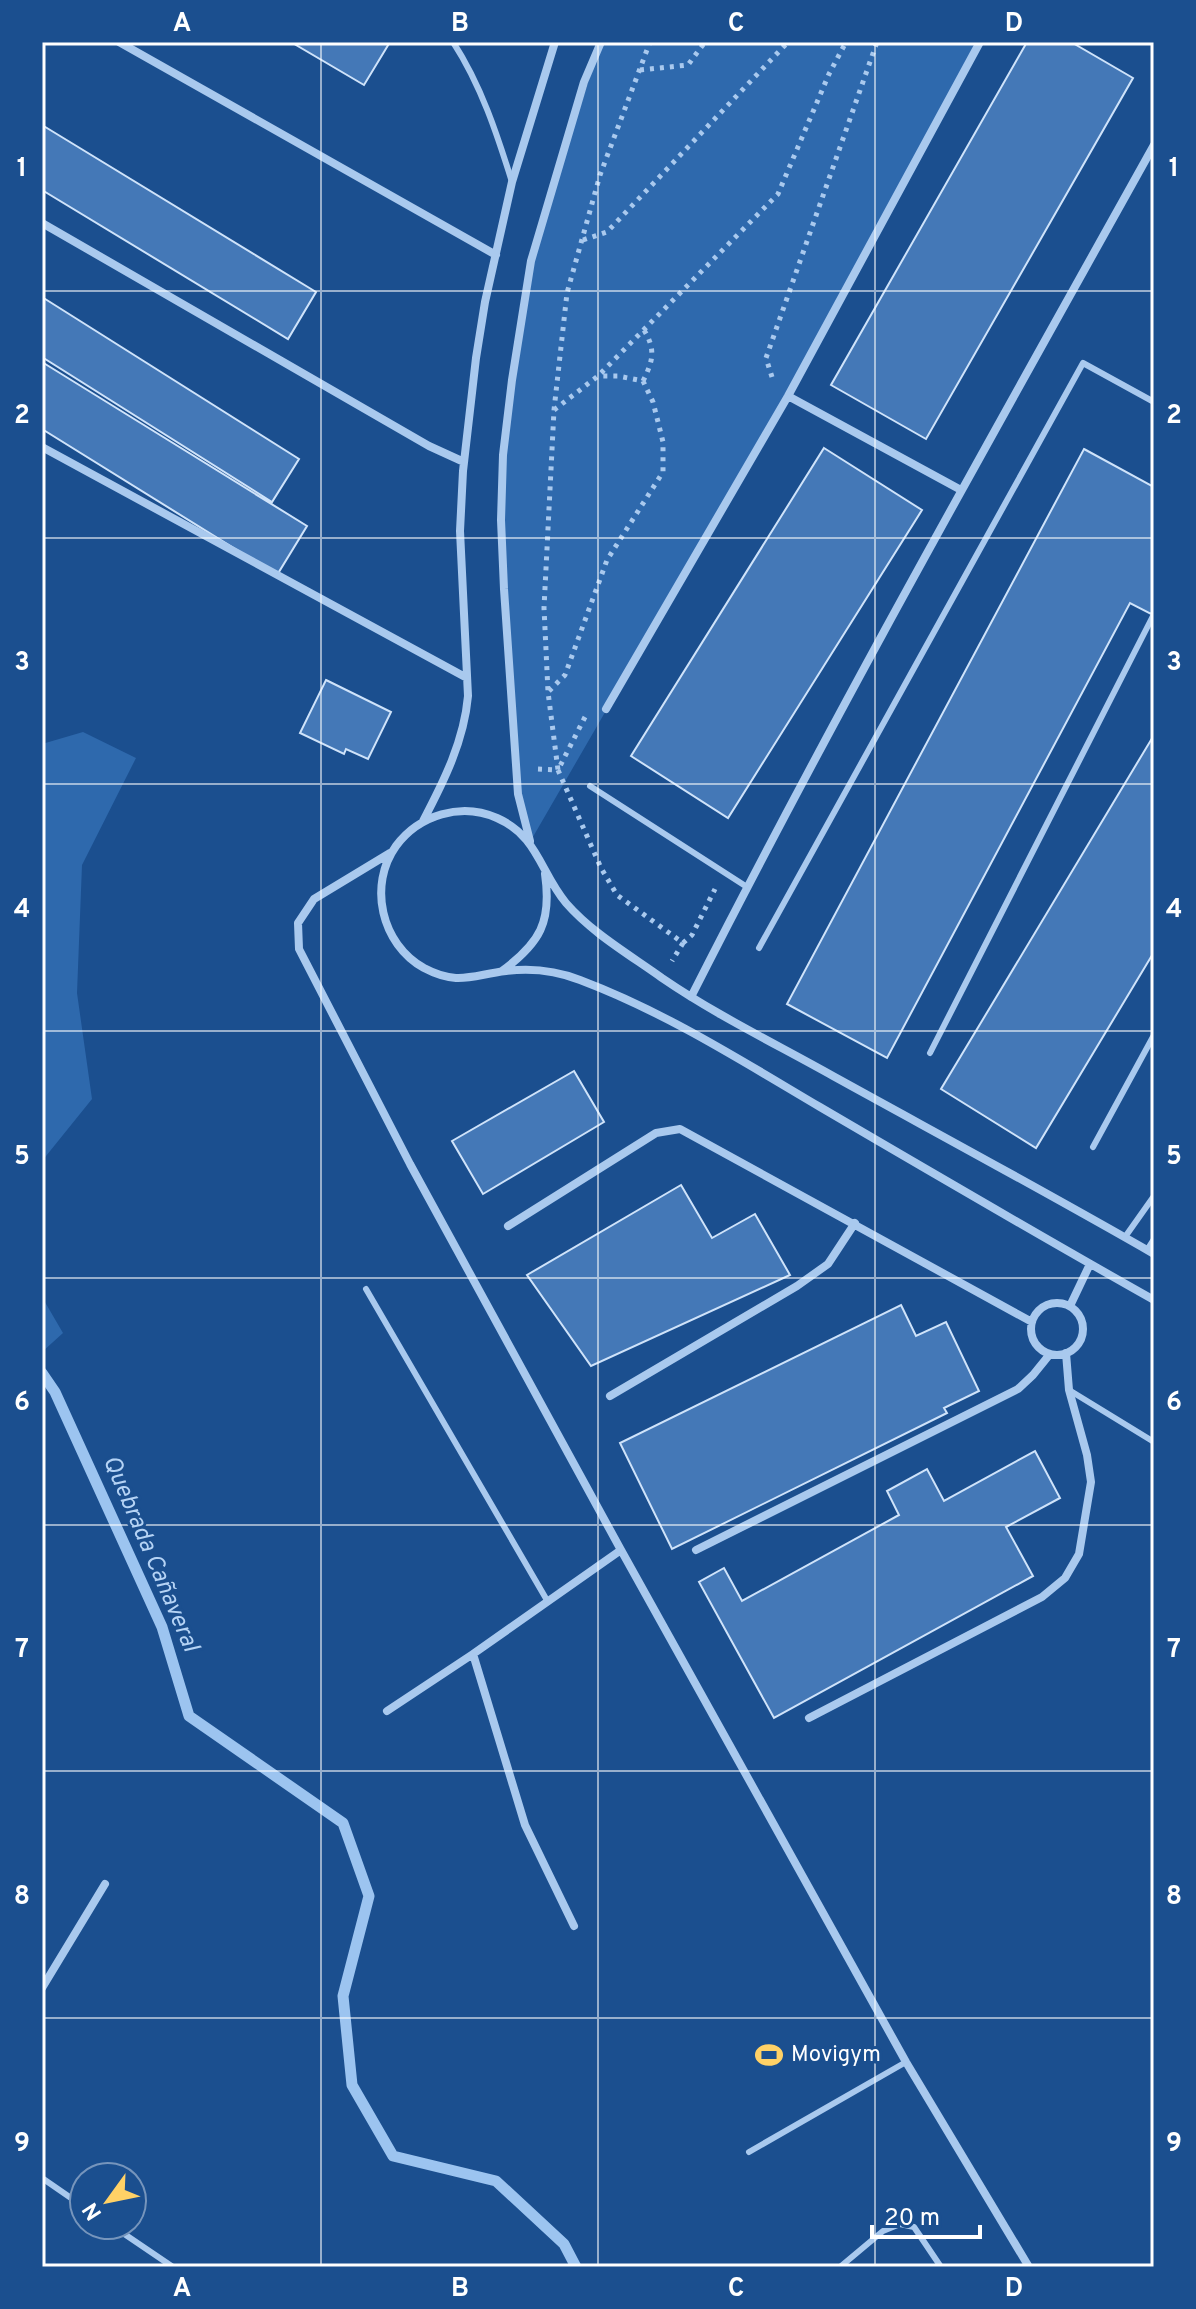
<svg xmlns="http://www.w3.org/2000/svg" width="1196" height="2309" font-family="Overpass,sans-serif">
  <rect width="100%" height="100%" fill="#1b4f8f"/>
  <path fill="#2e69ad" d="M601 42H980L788 396 530 842 518 794 504 589 503 455 531 261Z
    M83 732 136 758 82 865 77 993 92 1099 42 1161V744Z
    M42 1297 63 1333 42 1352Z"/>
  <g fill="none" stroke-linecap="round" stroke-linejoin="round">
    <path stroke="#9cc4f0" stroke-width="11" d="M42 1373 55 1392 162 1627 189 1716 343 1823 369 1896 343 1996 352 2085 393 2156 496 2181 564 2244 576 2267"/>
  </g>
  <path fill="#4478b7" stroke="#cfe3fa" stroke-width="2" d="M291 42H390L364 85Z
    M1027 42H1071L1133 78 926 439 831 385Z
    M42 125 316 292 288 339 42 190Z
    M42 297 299 459 272 502 42 357Z
    M42 362 307 526 277 575 42 429Z
    M824 448 922 510 728 818 631 756Z
    M1084 449 1154 487V608L1151 614 1130 603 887 1058 787 1004Z
    M326 680 391 712 368 759 346 749 344 754 300 733Z
    M1154 735V952L1036 1148 941 1089Z
    M574 1071 604 1122 483 1194 452 1141Z
    M681 1185 712 1238 755 1214 790 1275 591 1366 527 1275Z
    M901 1305 916 1336 946 1322 979 1391 944 1408 947 1413 672 1549 620 1443Z
    M1035 1451 1060 1498 1006 1527 1033 1576 774 1718 699 1582 724 1568 742 1601 899 1515 887 1491 927 1469 944 1501Z"/>
  <g fill="none" stroke-linecap="round" stroke-linejoin="round">
    <path stroke="#a9c9ee" stroke-width="5" stroke-dasharray="4 6" stroke-linecap="butt" d="M640 70 688 65 705 42
      M583 240 607 232 788 42
      M772 377 766 358 877 42
      M643 381C653 361 656 350 644 330
      M554 410 598 376 778 194 829 74 846 42
      M549 691 565 675 607 560 663 472V442L653 402 643 381 618 376H598
      M585 717 558 770 548 692 544 608 554 410 567 293 600 175 650 42
      M538 769 558 770 601 868 617 895 683 943 672 961
      M683 943 692 935 715 889"/>
    <path stroke="#a9c9ee" stroke-width="6" d="M453 42C481 85 497 134 512 182
      M590 786 747 887
      M759 948 1083 363 1154 402
      M930 1053 1154 614
      M1093 1147 1154 1035
      M1125 1237 1154 1196
      M1147 1250 1154 1239
      M366 1289 548 1602
      M1069 1390 1154 1442
      M749 2152 906 2062
      M42 2178 84 2207
      M111 2225 173 2267
      M840 2267 883 2231 900 2224 914 2227 941 2267"/>
    <path stroke="#a9c9ee" stroke-width="8" d="M119 42 496 255
      M42 223 429 446 464 462
      M788 396 961 490
      M42 447 467 678
      M606 709 788 396 980 42
      M423 821C444 781 464 741 468 696L460 531 463 471 476 358 485 302 512 182 555 42
      M530 841 518 794 504 589 501 520 503 455 512 380 531 261 584 82 601 42
      M390 853 314 899 298 923 299 949 410 1164 621 1550 906 2062 1029 2267
      M502 971C540 943 552 922 545 874
      M691 997C837 709 997 427 1154 145
      M508 1226 656 1133 680 1129 1032 1322
      M1154 1254C1048 1193 940 1135 833 1076 776 1044 716 1015 662 978 630 955 592 933 566 903 540 872 538 836 497 818 461 802 419 815 396 846 368 885 381 944 424 968 458 986 472 975 506 971 530 968 557 971 580 980 665 1012 742 1061 820 1107 931 1172 1042 1237 1154 1300
      M1031 1329a26 26 0 1 1 52 0a26 26 0 1 1-52 0Z
      M1070 1306 1090 1264
      M610 1396 797 1286 828 1264 855 1223
      M696 1550 1018 1389 1033 1375 1050 1354
      M387 1711 473 1654
      M809 1718 1042 1597 1065 1578 1079 1554 1091 1482 1087 1455 1069 1390 1066 1353
      M574 1926 525 1825 473 1654 621 1550
      M42 1988 105 1884"/>
  </g>
  <path fill="none" stroke="#fff" stroke-width="2" stroke-opacity="0.55" d="M321 42V2267M598 42V2267M875 42V2267M42 291H1154M42 538H1154M42 784H1154M42 1031H1154M42 1278H1154M42 1525H1154M42 1771H1154M42 2018H1154"/>
  <defs>
    <g id="stadium-bare" transform="scale(2.16)"><path d="M0-5a6.5 5 0 1 0 0 10a6.5 5 0 1 0 0-10ZM-3.5-1.8h7v3.6h-7Z" fill="#ffd166" stroke="#1b4f8f" stroke-width="2.5" paint-order="stroke"/></g>
  </defs>
  <g fill-rule="evenodd">
    <use href="#stadium-bare" x="769" y="2055"/>
  </g>
  <g text-anchor="middle" dominant-baseline="central" stroke-width="6" stroke-linejoin="round" paint-order="stroke">
    <g font-size="22" fill="#fff" stroke="#1b4f8f" text-anchor="start">
      <text x="791" y="2055">Movigym</text>
    </g>
    <g font-size="24" font-style="italic" fill="#b5d3f5" stroke="#1b4f8f">
      <text transform="translate(150 1554) rotate(67)">Quebrada Cañaveral</text>
    </g>
  </g>
  <rect width="1196" height="2309" fill="none" stroke="#1b4f8f" stroke-width="88"/>
  <g transform="translate(108 2201) rotate(237)"><circle r="38" fill="#1b4f8f" stroke="#7695bc" stroke-width="2"/>
  <path d="M0-6L14 30L0 20L-14 30Z" fill="#ffd166"/>
  <text y="-12" font-size="22" font-weight="bold" text-anchor="middle" fill="#ffffff">N</text>
  </g>
  <path d="M872 2225v12h108v-12" fill="none" stroke="#ffffff" stroke-width="4"/>
  <text x="884" y="2225" font-size="24" fill="#ffffff" stroke="#1b4f8f" stroke-width="6" paint-order="stroke">20 m</text>
  <rect x="44" y="44" width="1108" height="2221" fill="none" stroke="#fff" stroke-width="3"/>
  <g font-size="26" text-anchor="middle" font-weight="bold" fill="#fff">
    <text x="182" y="31">A</text>
    <text x="460" y="31">B</text>
    <text x="736" y="31">C</text>
    <text x="1014" y="31">D</text>
    <text x="22" y="176">1</text>
    <text x="1174" y="176">1</text>
    <text x="22" y="423">2</text>
    <text x="1174" y="423">2</text>
    <text x="22" y="670">3</text>
    <text x="1174" y="670">3</text>
    <text x="22" y="917">4</text>
    <text x="1174" y="917">4</text>
    <text x="22" y="1164">5</text>
    <text x="1174" y="1164">5</text>
    <text x="22" y="1410">6</text>
    <text x="1174" y="1410">6</text>
    <text x="22" y="1657">7</text>
    <text x="1174" y="1657">7</text>
    <text x="22" y="1904">8</text>
    <text x="1174" y="1904">8</text>
    <text x="22" y="2151">9</text>
    <text x="1174" y="2151">9</text>
    <text x="182" y="2296">A</text>
    <text x="460" y="2296">B</text>
    <text x="736" y="2296">C</text>
    <text x="1014" y="2296">D</text>
  </g>
</svg>
